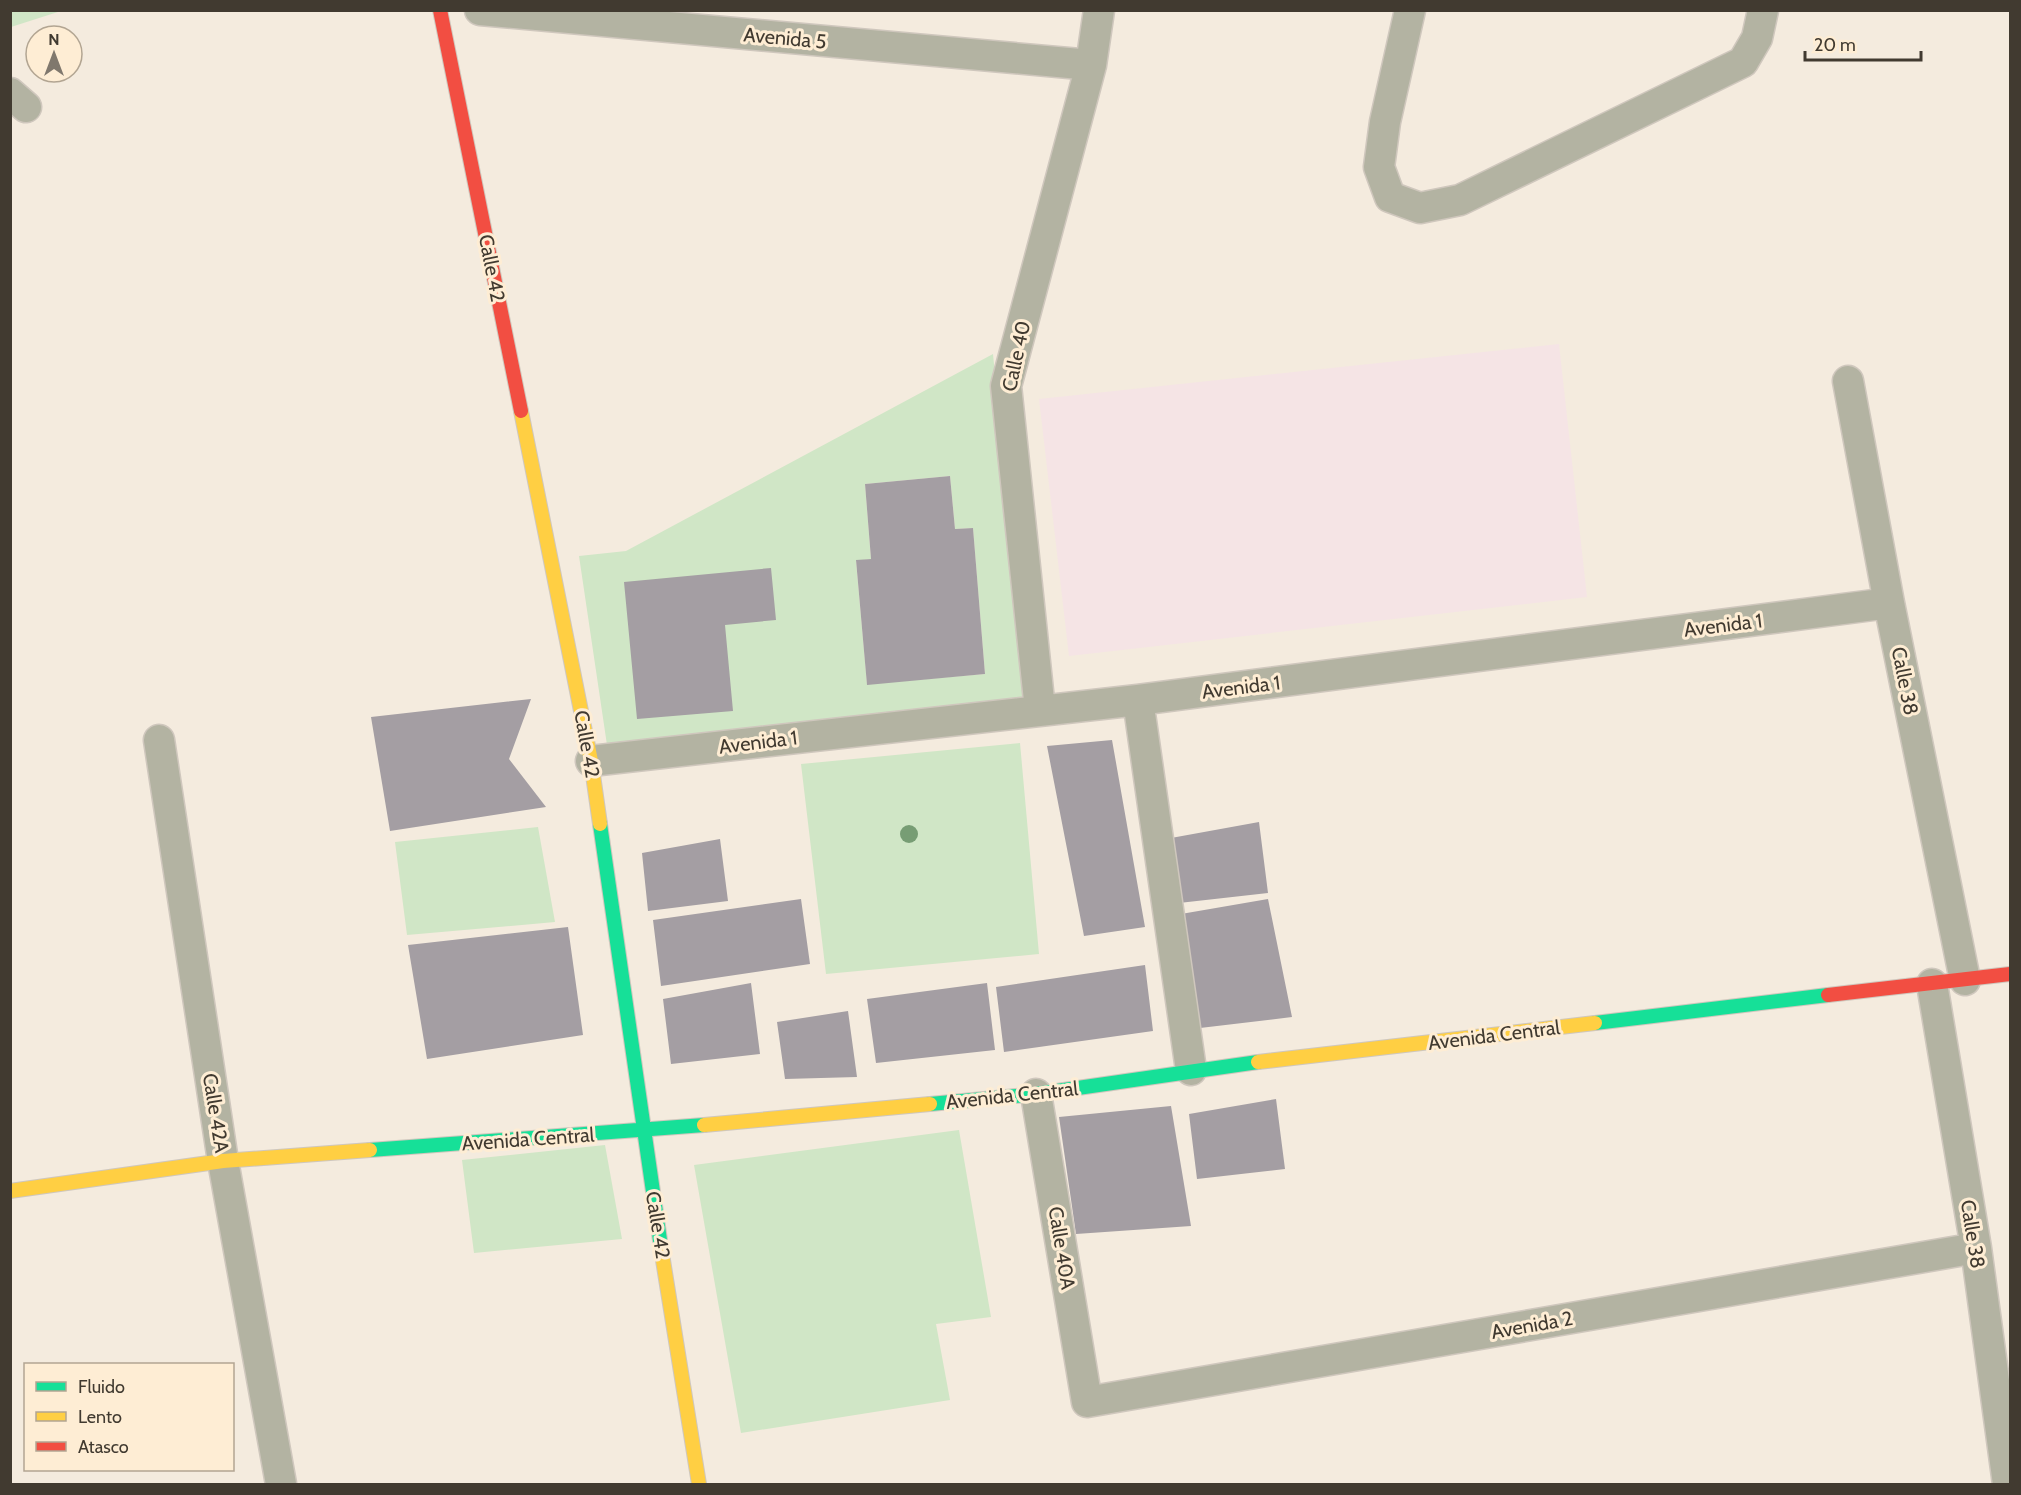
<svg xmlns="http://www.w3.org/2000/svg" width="2021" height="1495" font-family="Cabin,sans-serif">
  <rect width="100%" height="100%" fill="#f4ebde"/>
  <path fill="#f5e4e5" d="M1559 344 1587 597 1069 656 1039 399Z"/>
  <path fill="#d0e6c6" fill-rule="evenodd" d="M11 10H61V11L11 27Z
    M993 354 1026 697 607 745 579 556 626 551ZM950 476 955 529 973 528 985 674 867 684 856 561 871 559 865 484Z
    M1020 743 1039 954 826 974 801 764Z
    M538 827 555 922 407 935 395 842Z
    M959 1130 991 1317 936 1324 950 1400 741 1433 694 1165Z
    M605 1145 622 1239 474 1253 462 1160Z"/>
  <path fill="#a49ea3" d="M950 476 955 529 973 528 985 674 867 685 856 560 871 559 865 484Z
    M771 568 776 620 725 625 733 711 637 719 624 582Z
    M531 699 509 759 546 807 390 831 371 717Z
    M1112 740 1145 927 1084 936 1047 746Z
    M1259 822 1268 893 1179 903 1171 838Z
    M720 839 728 901 648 911 642 853Z
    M801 899 810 964 661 986 653 920Z
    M1268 899 1292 1017 1200 1028 1181 914Z
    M568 927 583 1035 427 1059 408 945Z
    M1145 965 1153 1031 1004 1052 996 987Z
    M751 983 760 1054 671 1064 663 999Z
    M987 983 995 1050 876 1063 867 999Z
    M848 1011 857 1077 785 1079 777 1022Z
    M1276 1099 1285 1169 1197 1179 1189 1114Z
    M1171 1106 1191 1226 1076 1234 1059 1117Z"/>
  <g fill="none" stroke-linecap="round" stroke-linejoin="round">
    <g stroke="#cfc7bd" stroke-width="33">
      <path id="street" d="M480 10 1091 65
        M1410 10 1385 122 1379 167 1390 197 1420 208 1460 200 1743 62 1757 38 1763 10
        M10 93 26 107
        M1848 381 1889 603 1965 980
        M1138 700 1191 1070
        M1040 710 1006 386 1091 65 1099 10
        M159 740 223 1161 281 1484
        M591 761 1138 700 1889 603
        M1932 984 1976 1248 2008 1484
        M1036 1094 1087 1402 1976 1248"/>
    </g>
    <g stroke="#cfc7bd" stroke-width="16">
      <path id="fast" d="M600 824 662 1254
        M1595 1023 1828 995
        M930 1104 1036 1094 1258 1062
        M370 1150 704 1125"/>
    </g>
    <g stroke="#cfc7bd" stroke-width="16">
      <path id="slow" d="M521 411 591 761 600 824
        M1258 1062 1595 1023
        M704 1125 930 1104
        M10 1191 223 1161 370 1150
        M662 1254 699 1484"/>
    </g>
    <g stroke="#cfc7bd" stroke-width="16">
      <path id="jam" d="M440 10 521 411
        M1828 995 2010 974"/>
    </g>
    <use href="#street" stroke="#b3b3a2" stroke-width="30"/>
    <use href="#fast" stroke="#16e098" stroke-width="14"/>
    <use href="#slow" stroke="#ffcf43" stroke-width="14"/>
    <use href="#jam" stroke="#f24e42" stroke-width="14"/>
  </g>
  <circle fill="#779d74" cx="909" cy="834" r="9"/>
  <g text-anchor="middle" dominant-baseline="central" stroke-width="6" stroke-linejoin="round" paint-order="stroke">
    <g font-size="20" fill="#413a30" stroke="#feedd4">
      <text transform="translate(785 38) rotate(5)">Avenida 5</text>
      <text transform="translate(492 268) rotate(79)">Calle 42</text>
      <text transform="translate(1016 356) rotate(-78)">Calle 40</text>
      <text transform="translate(1723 625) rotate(-7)">Avenida 1</text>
      <text transform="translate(1905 681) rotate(79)">Calle 38</text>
      <text transform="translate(1241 687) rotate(-7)">Avenida 1</text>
      <text transform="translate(758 742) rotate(-7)">Avenida 1</text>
      <text transform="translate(587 744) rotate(80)">Calle 42</text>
      <text transform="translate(1494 1035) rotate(-7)">Avenida Central</text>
      <text transform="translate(1012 1095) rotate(-6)">Avenida Central</text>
      <text transform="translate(216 1113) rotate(81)">Calle 42A</text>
      <text transform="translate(528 1139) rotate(-4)">Avenida Central</text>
      <text transform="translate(658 1225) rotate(81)">Calle 42</text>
      <text transform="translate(1973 1234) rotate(81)">Calle 38</text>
      <text transform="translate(1062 1248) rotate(81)">Calle 40A</text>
      <text transform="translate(1532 1325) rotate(-10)">Avenida 2</text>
    </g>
  </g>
  <rect width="2021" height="1495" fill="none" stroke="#413a30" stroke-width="24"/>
  <rect x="24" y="1363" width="210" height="108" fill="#feedd4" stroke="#b2a592" stroke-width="1.5"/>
  <rect x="36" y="1382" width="30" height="9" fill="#16e098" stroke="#b2a592" stroke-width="1.5"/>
  <text x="78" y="1393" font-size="18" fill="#413a30">Fluido</text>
  <rect x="36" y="1412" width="30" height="9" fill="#ffcf43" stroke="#b2a592" stroke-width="1.5"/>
  <text x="78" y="1423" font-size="18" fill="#413a30">Lento</text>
  <rect x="36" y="1442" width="30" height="9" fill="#f24e42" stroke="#b2a592" stroke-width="1.5"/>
  <text x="78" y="1453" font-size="18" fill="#413a30">Atasco</text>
  <g transform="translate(54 54)"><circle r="28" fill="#feedd4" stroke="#b2a592" stroke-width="1.5"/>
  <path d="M0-4.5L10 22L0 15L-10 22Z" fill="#80786d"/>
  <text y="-9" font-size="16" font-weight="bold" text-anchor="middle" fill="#413a30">N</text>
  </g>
  <path d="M1805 51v9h116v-9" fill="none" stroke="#413a30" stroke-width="3"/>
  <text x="1814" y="51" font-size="18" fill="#413a30" stroke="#feedd4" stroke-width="4.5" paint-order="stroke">20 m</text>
</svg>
